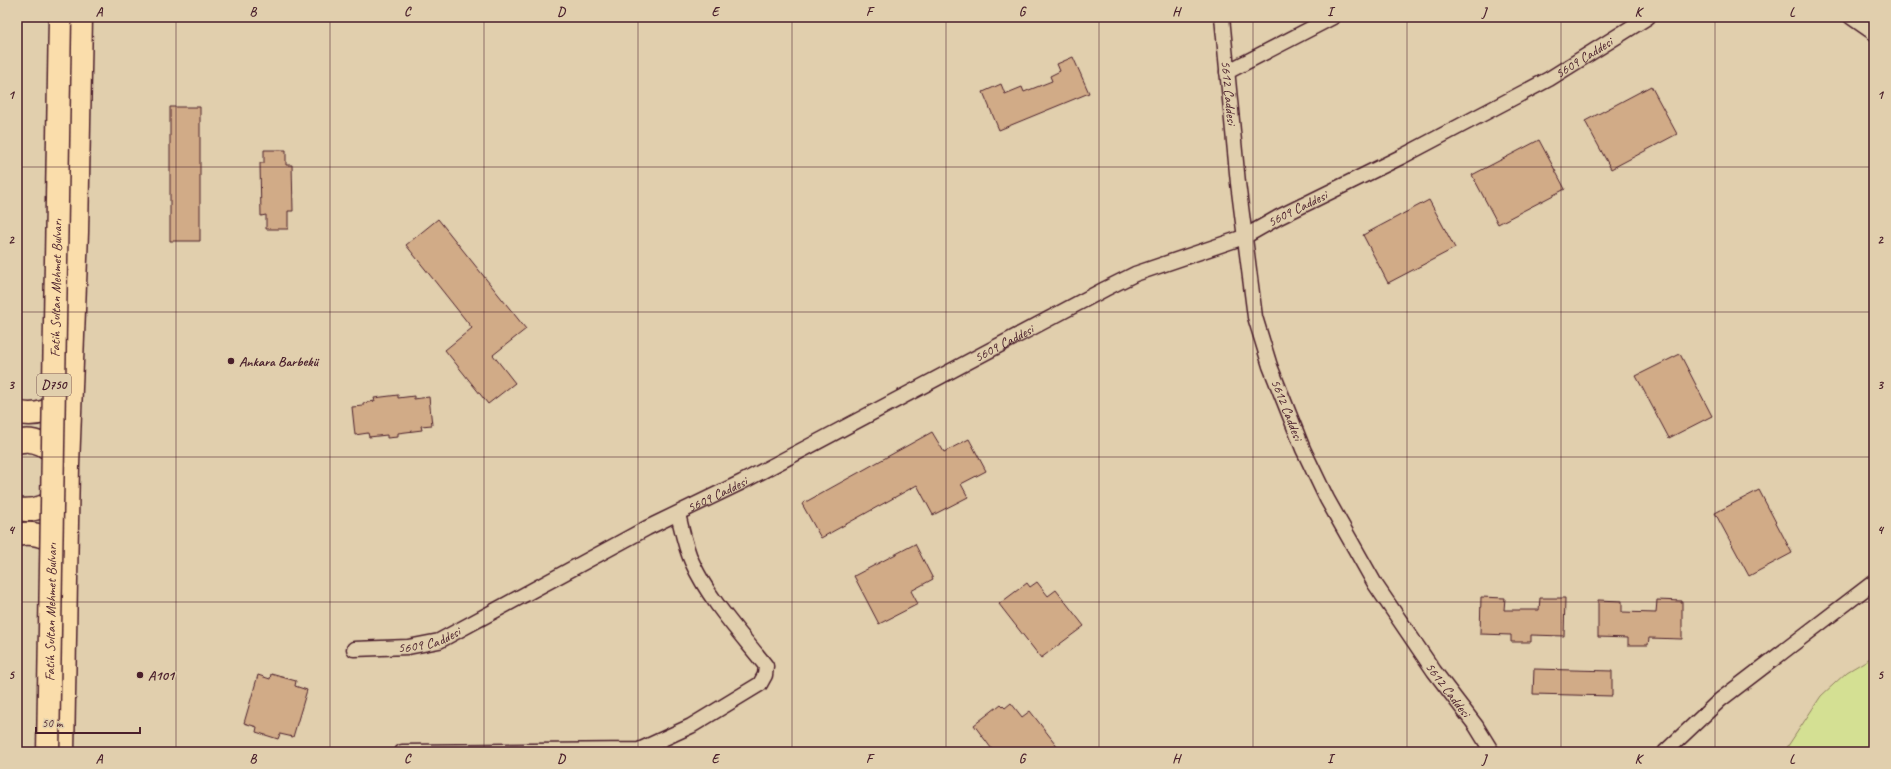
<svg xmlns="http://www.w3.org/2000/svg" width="1891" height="769" font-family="Caveat,sans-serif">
  <rect width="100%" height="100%" fill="#e1cfad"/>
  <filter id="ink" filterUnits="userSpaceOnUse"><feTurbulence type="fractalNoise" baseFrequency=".025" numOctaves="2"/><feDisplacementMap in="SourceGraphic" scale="8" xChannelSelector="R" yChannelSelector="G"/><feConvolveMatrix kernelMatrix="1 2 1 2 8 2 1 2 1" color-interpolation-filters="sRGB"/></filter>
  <g filter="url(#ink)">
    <path fill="#d4e093" stroke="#8f805f" d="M1874 656V752H1784L1821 696 1847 672Z"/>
    <path fill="#d1ab87" stroke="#4a1f2b" d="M1073 57 1089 93 999 130 983 92 1001 84 1005 94 1022 87 1024 92 1052 81 1050 76 1060 71 1057 64Z
      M1651 86 1677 134 1611 169 1585 121Z
      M170 107H200V241H170Z
      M1539 140 1565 189 1498 224 1472 175Z
      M264 150H286V165H292L293 211H288V229H266V215L261 216 260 163H264Z
      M1429 200 1455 248 1388 283 1363 235Z
      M438 219 526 329 493 355 515 383 488 404 445 350 472 328 406 245Z
      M1680 354 1712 416 1669 438 1636 376Z
      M398 395V398L414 396V399L429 397 432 425 421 426 422 430 398 433V437L387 438V435L369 437 368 433 355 435 352 407 363 406V403L375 401 374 398Z
      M932 432 944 452 969 439 986 471 961 484 968 497 933 515 917 485 821 538 802 504Z
      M1759 490 1792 553 1749 576 1715 513Z
      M915 544 933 579 911 591 918 604 879 624 854 576Z
      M1037 582 1048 596 1056 590 1084 626 1041 658 999 604 1027 583 1030 587Z
      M1481 597 1505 598 1504 610H1539L1540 598H1565L1564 636 1531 635V642H1511V635L1480 634Z
      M1598 600 1622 601V612L1656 613 1657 600 1682 601V639L1649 638 1648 645H1628V638L1598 637Z
      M1534 669 1612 671V696L1533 694Z
      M271 674 296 681 295 686 307 690 293 737 280 734 278 739 256 732 257 727 244 723 258 675 270 679Z
      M1011 703 1022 717 1030 711 1058 747 1051 752H994L974 725 1001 704 1005 708Z"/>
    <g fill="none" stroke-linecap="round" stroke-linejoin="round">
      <g stroke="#4a1f2b" stroke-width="17">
        <g id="street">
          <path id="s1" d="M1222 17 1238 183 1255 317 1270 366 1303 449 1327 499 1375 584 1434 671 1476 726 1492 752"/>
          <path d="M1851 17 1874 33"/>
          <path d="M1227 72 1333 17"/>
          <path id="s2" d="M354 649 408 647 439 641 647 528 742 482 1105 289 1135 274 1244 237 1279 217 1403 156 1549 79 1648 17"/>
          <path d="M402 752 639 750 691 726 760 684 765 675 766 666C740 633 709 600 692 562 685 547 682 530 678 514"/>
          <path d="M1665 752 1720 700 1874 582"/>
        </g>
      </g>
      <g stroke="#4a1f2b" stroke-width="25">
        <path id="highway" d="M17 412C35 418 56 410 68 395
          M17 442C38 436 51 450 65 463
          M17 509C37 513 51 503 67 493
          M17 535C36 531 53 538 63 555
          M63 752 68 465 77 232 81 17"/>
      </g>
      <use href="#street" stroke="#e1cfad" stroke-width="14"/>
      <use href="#highway" stroke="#faddab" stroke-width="22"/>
      <g stroke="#4a1f2b" stroke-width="25" stroke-linecap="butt">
        <g id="highway-bridge">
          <path id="s3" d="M48 752 60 17"/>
        </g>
      </g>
      <use href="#highway-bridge" stroke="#faddab" stroke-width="22"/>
    </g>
  </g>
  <path fill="none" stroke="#4a1f2b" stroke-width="1" stroke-opacity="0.55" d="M176 17V752M330 17V752M484 17V752M638 17V752M792 17V752M946 17V752M1099 17V752M1253 17V752M1407 17V752M1561 17V752M1715 17V752M17 167H1874M17 312H1874M17 457H1874M17 602H1874"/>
  <g fill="#4a1f2b" stroke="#e1cfad" stroke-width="1.5">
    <circle cx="231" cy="361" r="4"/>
    <circle cx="140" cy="675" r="4"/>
  </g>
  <g text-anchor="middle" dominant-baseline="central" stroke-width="3" stroke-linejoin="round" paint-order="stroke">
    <rect fill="#e1cfad" stroke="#775452" stroke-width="1" x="37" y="374" width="34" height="22" rx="3"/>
    <g font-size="13" font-weight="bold" fill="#4a1f2b">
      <text x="54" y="385">D750</text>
    </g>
    <g font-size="14" fill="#4a1f2b" stroke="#e1cfad">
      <text stroke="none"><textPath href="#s2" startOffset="1372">5609 Caddesi</textPath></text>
      <text stroke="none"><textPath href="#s1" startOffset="76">5612 Caddesi</textPath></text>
      <text stroke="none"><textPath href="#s2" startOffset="1048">5609 Caddesi</textPath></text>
      <text stroke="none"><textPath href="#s3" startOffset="464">Fatih Sultan Mehmet Bulvarı</textPath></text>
      <text stroke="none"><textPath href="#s2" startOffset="724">5609 Caddesi</textPath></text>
      <text stroke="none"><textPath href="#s1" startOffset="400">5612 Caddesi</textPath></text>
      <text stroke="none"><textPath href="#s2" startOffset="400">5609 Caddesi</textPath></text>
      <text stroke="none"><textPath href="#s3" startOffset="140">Fatih Sultan Mehmet Bulvarı</textPath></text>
      <text stroke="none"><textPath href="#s2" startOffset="76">5609 Caddesi</textPath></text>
      <text stroke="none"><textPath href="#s1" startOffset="724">5612 Caddesi</textPath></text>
    </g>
    <g font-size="14" font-weight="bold" fill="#4a1f2b" stroke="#e1cfad" text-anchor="start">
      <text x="239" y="361">Ankara Barbekü</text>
      <text x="148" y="675">A101</text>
    </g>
  </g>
  <rect width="1891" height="769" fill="none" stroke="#e1cfad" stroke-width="44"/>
  <path d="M36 727v6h104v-6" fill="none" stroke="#4a1f2b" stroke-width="2"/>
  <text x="42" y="727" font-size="12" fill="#4a1f2b" stroke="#e1cfad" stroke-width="3" paint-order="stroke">50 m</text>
  <rect x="22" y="22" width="1847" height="725" fill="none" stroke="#4a1f2b" stroke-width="1.5"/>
  <g font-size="13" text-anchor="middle" font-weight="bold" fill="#4a1f2b">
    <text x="99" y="16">A</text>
    <text x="253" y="16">B</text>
    <text x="407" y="16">C</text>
    <text x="561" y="16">D</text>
    <text x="715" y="16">E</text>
    <text x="869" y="16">F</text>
    <text x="1022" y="16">G</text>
    <text x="1176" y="16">H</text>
    <text x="1330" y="16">I</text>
    <text x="1484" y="16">J</text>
    <text x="1638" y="16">K</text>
    <text x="1792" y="16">L</text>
    <text x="11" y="99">1</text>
    <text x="1880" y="99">1</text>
    <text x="11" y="244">2</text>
    <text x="1880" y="244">2</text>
    <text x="11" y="389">3</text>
    <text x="1880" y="389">3</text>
    <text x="11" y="534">4</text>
    <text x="1880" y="534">4</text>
    <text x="11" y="679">5</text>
    <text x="1880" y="679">5</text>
    <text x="99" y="763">A</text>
    <text x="253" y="763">B</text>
    <text x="407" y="763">C</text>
    <text x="561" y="763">D</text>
    <text x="715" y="763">E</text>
    <text x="869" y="763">F</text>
    <text x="1022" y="763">G</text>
    <text x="1176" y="763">H</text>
    <text x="1330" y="763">I</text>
    <text x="1484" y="763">J</text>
    <text x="1638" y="763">K</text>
    <text x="1792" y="763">L</text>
  </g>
</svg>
